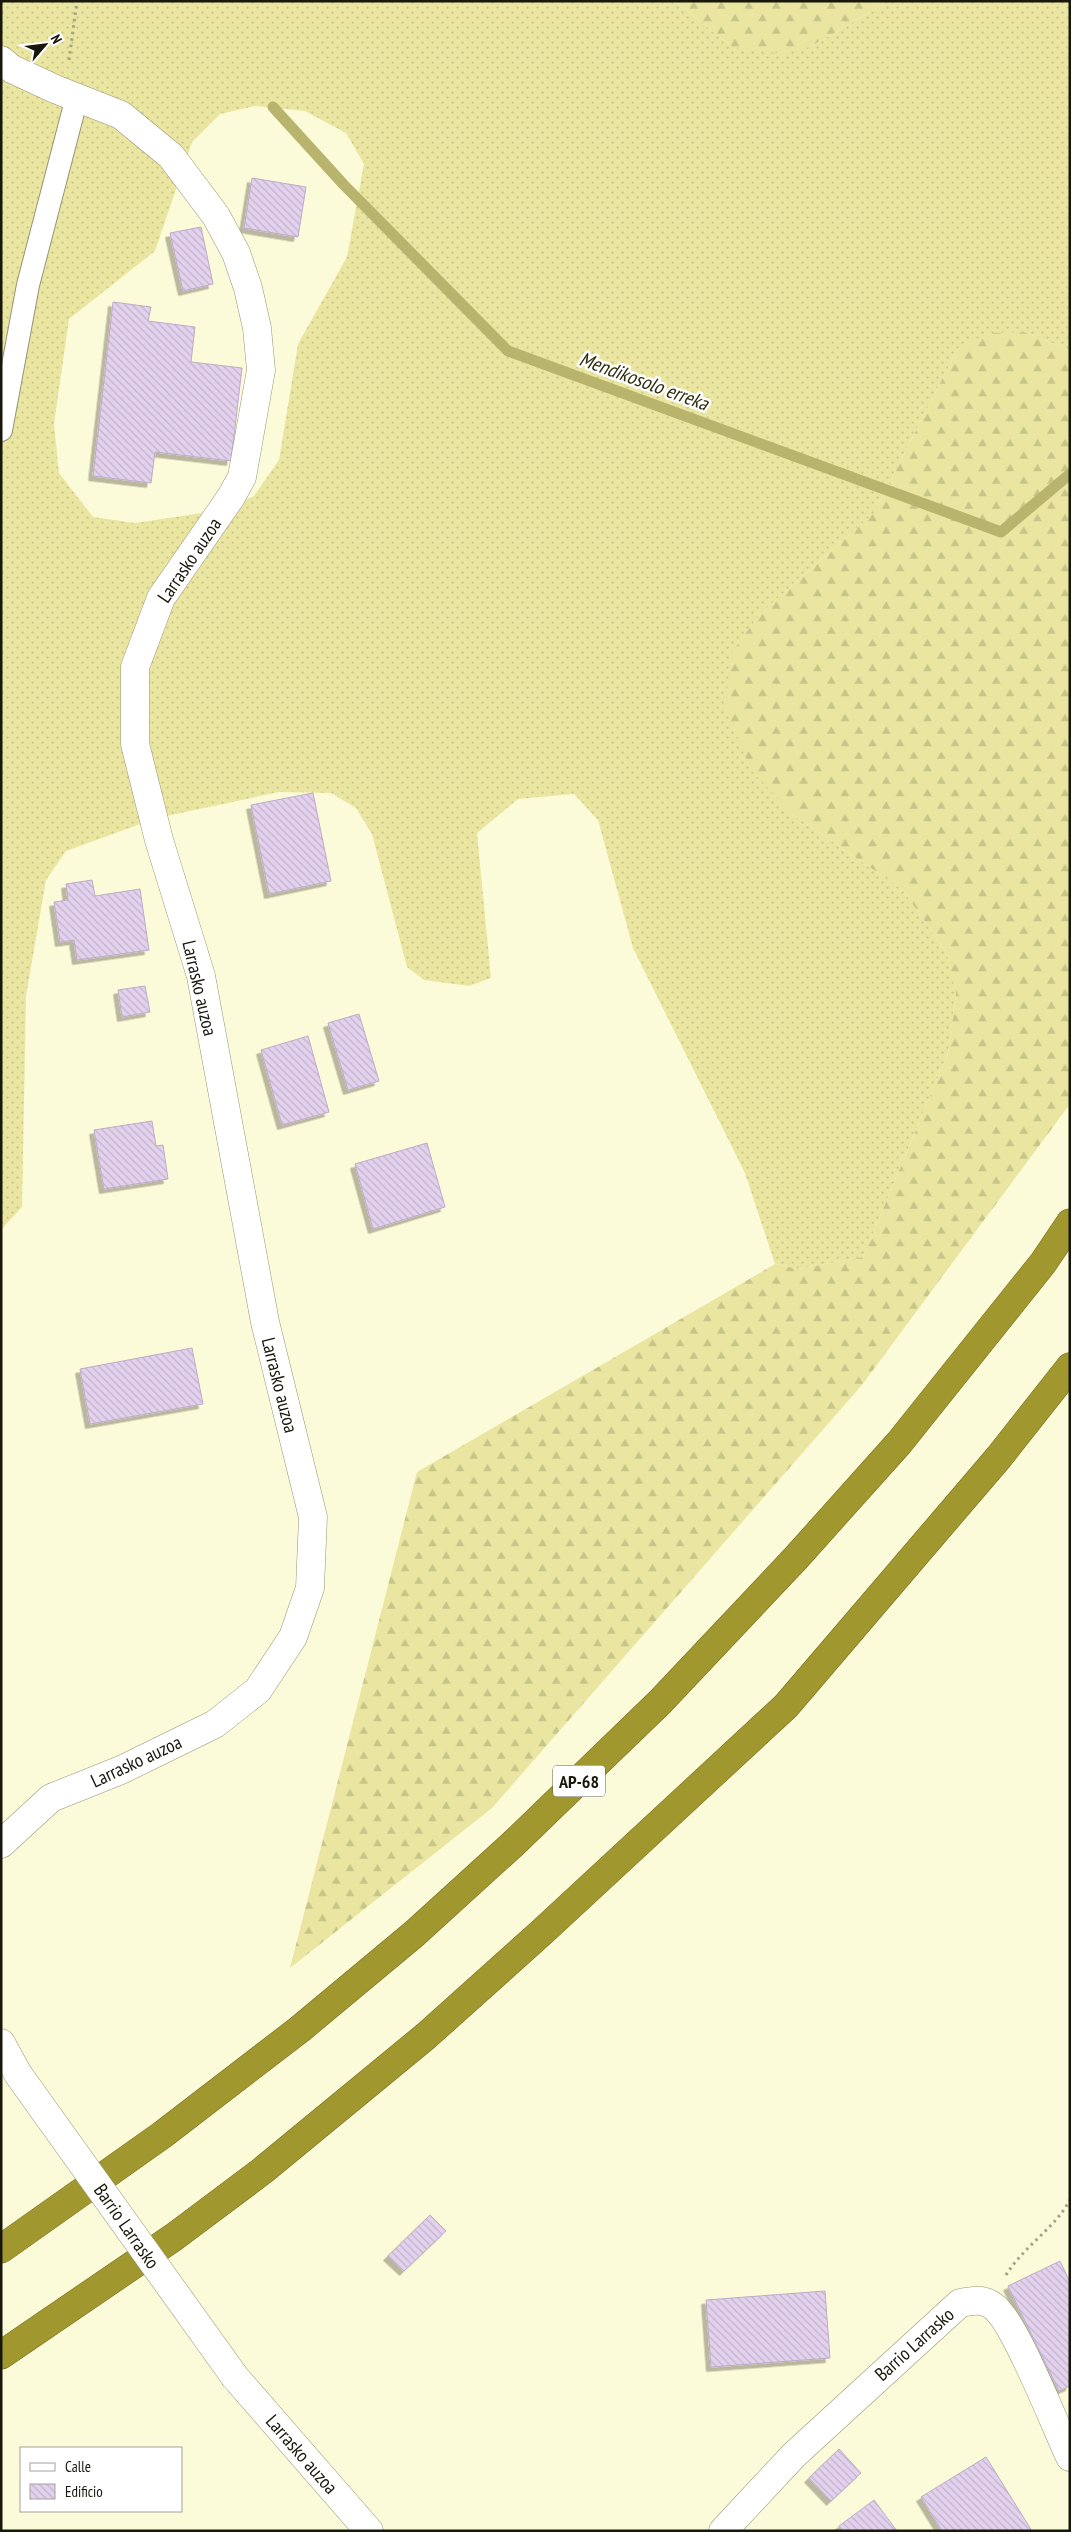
<svg xmlns="http://www.w3.org/2000/svg" width="1071" height="2532" font-family="'PT Sans Narrow',sans-serif">
  <defs>
    <pattern id="grass-dots" width="8" height="8" patternUnits="userSpaceOnUse" patternTransform="scale(1.25)"><rect width="8" height="8" fill="#eae6a1"/><path d="M2 2h.1M6 6h.1" fill="none" stroke="#c8c589" stroke-width="1.8" stroke-linecap="round"/></pattern>
    <pattern id="forest-firs" width="22" height="20" patternUnits="userSpaceOnUse" patternTransform="scale(1.25)"><rect width="22" height="20" fill="#eae6a1"/><path d="M5 1l3.5 6h-7zM16 11l3.5 6h-7z" fill="#c8c589"/></pattern>
    <pattern id="building-back-hatch" width="6" height="6" patternUnits="userSpaceOnUse" patternTransform="scale(1.25)"><rect width="6" height="6" fill="#e3d1ee"/><path d="M-1 5l2 2M0 0l6 6M5-1l2 2" fill="none" stroke="#c2b3cb"/></pattern>
    <filter id="shadow"><feDropShadow dx="-4.5" dy="4.5" stdDeviation="0" flood-color="#0004"/></filter>
  </defs>
  <rect width="100%" height="100%" fill="#fcfbd9"/>
  <path fill="url(#grass-dots)" fill-rule="evenodd" d="M1 1H675L732 47H810L890 1H1070V350L1024 332 958 348 874 513 759 615 792 814 903 890 947 954 956 993 948 1053 863 1257 799 1269 775 1264 745 1173 633 948 598 820 574 794 518 799 477 833 491 978 469 986 424 980 407 967 372 834 356 808 331 793 279 792 157 818 66 851 46 880 26 996 22 1207 1 1230ZM255 106 305 111 346 133 364 164 347 257 298 344 279 460 254 496 222 510 135 523 93 517 59 473 54 424 69 319 155 251 192 142 220 114Z"/>
  <path fill="url(#forest-firs)" d="M675 1H890L810 47 783 54 732 47Z
    M1024 332 1070 350V1104L862 1385 492 1808 290 1968 417 1472 775 1264 799 1269 863 1257 948 1053 956 993 947 954 903 890 792 814 750 769 726 708 730 655 759 615 874 513 958 348 988 333Z"/>
  <g fill="none" stroke-linecap="round" stroke-linejoin="round">
    <path stroke="#b9b46d" stroke-width="11" d="M273 107 344 185 508 351 1001 532 1070 474"/>
  </g>
  <path fill="url(#building-back-hatch)" stroke="#bdabc7" filter="url(#shadow)" d="M252 178 306 187 298 237 244 228Z
    M201 227 213 284 183 291 170 233Z
    M113 302 151 307 148 321 195 327 191 362 242 368 231 461 155 452 151 483 93 476Z
    M313 793 331 881 269 894 251 805Z
    M92 880 95 896 140 889 149 950 77 960 74 940 60 942 54 902 68 900 66 884Z
    M145 986 150 1012 122 1017 118 990Z
    M359 1014 379 1081 348 1090 328 1023Z
    M308 1036 329 1112 282 1125 261 1050Z
    M152 1121 156 1146 163 1145 168 1179 104 1189 94 1130Z
    M427 1143 445 1207 373 1229 355 1164Z
    M192 1348 203 1404 90 1424 80 1369Z
    M430 2215 446 2231 404 2271 388 2256Z
    M1060 2261 1070 2282V2386L1059 2391 1008 2286Z
    M825 2291 830 2358 711 2367 706 2300Z
    M839 2449 861 2473 831 2501 809 2478Z
    M986 2457 1032 2531H942L921 2497Z
    M874 2500 897 2531H843L839 2526Z"/>
  <g fill="none" stroke-linecap="round" stroke-linejoin="round">
    <g stroke="#969576" stroke-width="24">
      <path id="service" d="M1 430 28 285 77 97"/>
    </g>
    <g stroke="#969576" stroke-width="29">
      <path id="minor" d="M1 60 12 69 55 89 121 115 171 156 216 216 236 253 248 288 257 328 261 370 242 477 231 497 161 598 135 667V744L159 840 201 976 265 1322 313 1517 310 1588 293 1637 258 1690 215 1724 121 1770 51 1798 1 1844
        M1 2043 18 2074
        M235 2377 369 2531
        M723 2531 794 2455 960 2303C972 2301 982 2298 993 2306 1015 2321 1056 2428 1070 2457"/>
    </g>
    <g stroke="#706b22" stroke-width="29">
      <path id="motorway" d="M1 2249 162 2135 300 2029 414 1934 513 1844 660 1702 795 1559 899 1443 1043 1263 1070 1223
        M1 2355 174 2237 262 2171 426 2036 542 1932 786 1706 999 1457 1070 1367"/>
    </g>
    <path stroke="#a2a188" stroke-width="3" stroke-dasharray="2.5 4" stroke-linecap="butt" d="M69 60 77 1
      M1006 2275C1024 2246 1054 2229 1070 2200"/>
    <use href="#service" stroke="#fff" stroke-width="22"/>
    <use href="#minor" stroke="#fff" stroke-width="28"/>
    <use href="#motorway" stroke="#a0982f" stroke-width="28"/>
    <g stroke="#969576" stroke-width="29" stroke-linecap="butt">
      <path id="minor-bridge" d="M18 2074 235 2377"/>
    </g>
    <use href="#minor-bridge" stroke="#fff" stroke-width="28"/>
  </g>
  <g text-anchor="middle" dominant-baseline="central" stroke-width="5" stroke-linejoin="round" paint-order="stroke">
    <rect fill="#fff" stroke="#5d5d54" stroke-width="1" x="553" y="1765.5" width="52" height="31" rx="4"/>
    <g font-size="18" font-weight="bold" fill="#18170b">
      <text x="579" y="1781">AP-68</text>
    </g>
    <g font-size="19" fill="#18170b" stroke="#fff">
      <text transform="translate(189 560) rotate(-56)">Larrasko auzoa</text>
      <text transform="translate(200 988) rotate(77)">Larrasko auzoa</text>
      <text transform="translate(280 1385) rotate(76)">Larrasko auzoa</text>
      <text transform="translate(136 1761) rotate(-25)">Larrasko auzoa</text>
      <text transform="translate(127 2226) rotate(55)">Barrio Larrasko</text>
      <text transform="translate(914 2344) rotate(-42)">Barrio Larrasko</text>
      <text transform="translate(302 2454) rotate(49)">Larrasko auzoa</text>
    </g>
    <g font-size="20" font-style="italic" fill="#302e0e" stroke="#fff">
      <text transform="translate(644 381) rotate(20)">Mendikosolo erreka</text>
    </g>
  </g>
  <rect width="1071" height="2532" fill="none" stroke="#18170b" stroke-width="5"/>
  <rect x="20" y="2447" width="162" height="65" fill="#ffffff" stroke="#a3a29d"/>
  <rect x="30" y="2463" width="25" height="8" fill="#ffffff" stroke="#a3a29d"/>
  <text x="65" y="2472" font-size="15" fill="#18170b">Calle</text>
  <rect x="30" y="2484" width="25" height="15" fill="url(#building-back-hatch)" stroke="#a3a29d"/>
  <text x="65" y="2497" font-size="15" fill="#18170b">Edificio</text>
  <g transform="translate(45 45) rotate(62)" stroke="#ffffff" stroke-width="4" paint-order="stroke">
  <path d="M0-4L9 19L0 12L-9 19Z" fill="#18170b"/>
  <text y="-8" font-size="14" font-weight="bold" text-anchor="middle" fill="#18170b">N</text>
  </g>
</svg>
